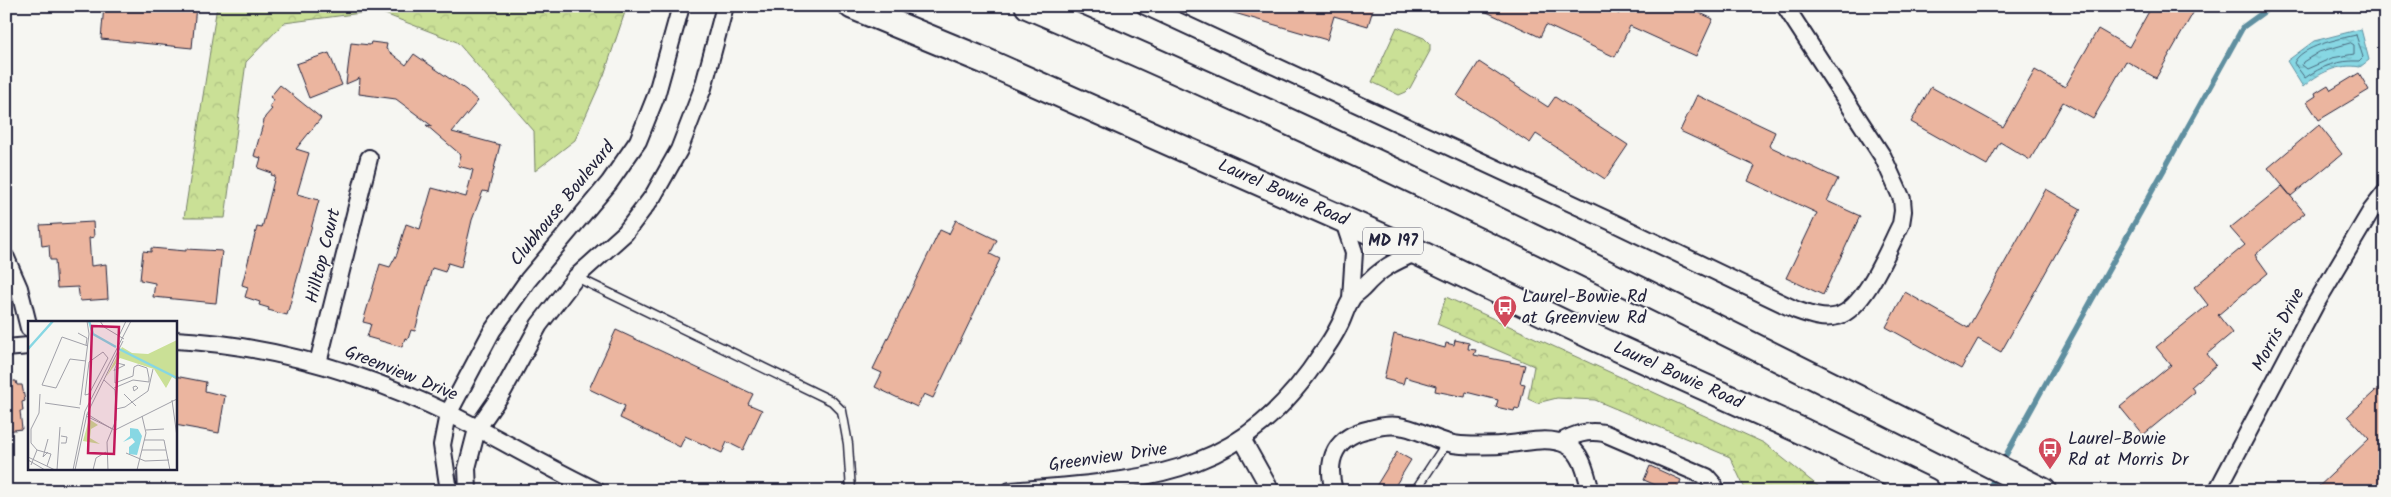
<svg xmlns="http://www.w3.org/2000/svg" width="2391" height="497" font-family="Kalam,sans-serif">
  <defs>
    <pattern id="forest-crowns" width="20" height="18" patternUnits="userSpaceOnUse" patternTransform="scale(1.25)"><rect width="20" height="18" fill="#cae096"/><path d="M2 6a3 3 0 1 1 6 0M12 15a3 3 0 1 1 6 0" fill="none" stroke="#adc082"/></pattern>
    <pattern id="water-ripples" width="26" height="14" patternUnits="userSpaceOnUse" patternTransform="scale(1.25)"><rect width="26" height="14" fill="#87d7e3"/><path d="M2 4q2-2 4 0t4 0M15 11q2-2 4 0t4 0" fill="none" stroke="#74b8c4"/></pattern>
  </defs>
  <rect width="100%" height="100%" fill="#f6f6f2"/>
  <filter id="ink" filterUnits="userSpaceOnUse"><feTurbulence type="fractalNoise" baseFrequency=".02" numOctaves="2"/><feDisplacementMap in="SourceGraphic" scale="10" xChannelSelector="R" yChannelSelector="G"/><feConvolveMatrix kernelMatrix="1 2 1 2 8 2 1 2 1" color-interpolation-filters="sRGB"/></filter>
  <g filter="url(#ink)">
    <path fill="url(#forest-crowns)" stroke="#768168" d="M217 6H627L604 75 575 140 535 171 534 131 457 42 377 11 284 23 246 62 225 218H184Z
      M1397 27 1424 38 1430 44V51L1410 88 1406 92 1399 95 1372 82Z
      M1446 297 1764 443 1824 491H1746L1730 457 1595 400 1557 398 1537 403 1528 399 1534 366 1437 324Z"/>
    <path fill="url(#water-ripples)" stroke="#5f8fa0" d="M2361 29 2369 60 2360 67C2339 63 2318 73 2303 87L2287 61 2314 41Z"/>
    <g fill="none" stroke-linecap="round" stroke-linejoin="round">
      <path stroke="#4a6a7e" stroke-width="1" d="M2356 35 2363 57 2359 61C2340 60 2321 66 2305 78L2294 63C2301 46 2339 39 2356 35Z
        M2351 43 2354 45V54L2332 58 2307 69 2302 65 2303 62 2319 52Z"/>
      <path stroke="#5f8fa0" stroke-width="5.5" d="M2001 464 2243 27 2272 6
        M1988 491 1996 475"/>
    </g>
    <path fill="#ebb59f" stroke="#22223b" d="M104 6H196L192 48 101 39Z
      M1224 6H1374L1368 26 1334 16 1327 40 1224 10Z
      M1474 6H1602L1619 14 1623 6H1685L1713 19 1696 56 1630 26 1615 57 1546 25 1540 37Z
      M2152 6H2197L2156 78 2126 61 2093 119 2063 102 2030 160 2000 142 1987 165 1911 122 1931 87 2003 127 2035 70 2065 87 2098 29 2129 47Z
      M371 42 387 44 386 49 406 65 414 54 466 90 478 101 452 132 500 145 488 192 483 191 472 220 461 267 448 263 445 272 432 268 415 331 411 330 408 339 405 338 402 347 367 337 371 324 363 322 380 264 390 267 397 254 406 224 420 229 432 188 466 197 473 170 458 166 461 155 426 125 432 126 396 99 359 94 360 78 346 84 351 43 370 45Z
      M329 53 342 85 309 98 296 64Z
      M1479 62 1548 107 1555 97 1628 145 1605 179 1536 134 1530 143 1457 96Z
      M2359 73 2369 90 2319 120 2307 102 2316 96 2315 93 2328 85 2331 90Z
      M280 85 321 118 296 149 309 153 297 194 319 200 287 315 268 310 269 308 259 305 260 302 245 297 248 287 242 285 257 227 262 228 275 176 271 175 272 173 258 168 261 158 254 156 265 117 272 109 269 107 274 100 270 97Z
      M1697 95 1775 132 1769 146 1838 179 1827 201 1860 216 1823 295 1786 278 1817 213 1748 181 1755 166 1680 131Z
      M2319 125 2342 154 2291 196 2268 168Z
      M2282 186 2305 213 2255 255 2268 273 2218 315 2232 333 2207 354 2216 365 2191 387 2195 392 2143 435 2120 407 2171 365 2156 347 2208 305 2194 287 2245 245 2230 228Z
      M2046 189 2081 209 2001 352 1978 339 1961 369 1886 327 1905 292 1968 328Z
      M956 220 997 240 990 254 1000 259 933 398 924 394 917 407 875 387 882 373 873 369 940 230 949 234Z
      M93 222 94 237 89 238 91 266 106 264 108 299 80 301 78 287 57 288 55 260H50L49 245 42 246 40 225Z
      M151 248 186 251V249L222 251 216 303 153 297 155 283 140 280 143 251 151 252Z
      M616 330 753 394 748 404 762 410 743 450 727 442 722 453 685 436 680 447 620 418 625 406 589 389Z
      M1394 334 1445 348 1446 343 1454 345 1455 340 1469 343 1468 349 1476 350 1474 355 1525 365 1520 383 1525 384 1519 409 1515 408 1514 411 1496 407 1498 400 1466 392 1465 397 1435 391 1436 386 1405 377 1403 384 1384 379Z
      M175 376 206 382 205 391 225 396 219 433 175 425Z
      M6 381H16L17 385H22L25 401 22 402 23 411H20L22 429 6 431Z
      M2385 382V491H2314L2369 439 2348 416Z
      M1397 452 1411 460 1392 491H1373Z
      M1650 466 1681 480 1676 491H1669L1644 480Z"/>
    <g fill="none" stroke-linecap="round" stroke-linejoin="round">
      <g stroke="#22223b" stroke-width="11">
        <path id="lane" d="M576 277 832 401 842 411 848 444 851 491
          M1415 491 1446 444"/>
      </g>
      <g stroke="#22223b" stroke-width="20">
        <path id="street" d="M1145 6 1612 222 1796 310C1810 315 1824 320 1838 316 1866 307 1888 249 1901 224L1903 211 1902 199 1883 157 1785 6
          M1343 219 1354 252 1351 298
          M6 258 19 288 29 328
          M175 340C273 345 368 374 456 417 503 441 549 468 597 491
          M6 348 29 346
          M318 363 369 158
          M1242 439 1271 491
          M1561 442C1576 434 1586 430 1604 433L1707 477 1714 485 1715 491
          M449 491 442 445 448 414 492 331 528 280 609 183 638 141 656 96 681 6
          M468 491 467 468 477 429 502 393 539 325 576 277 625 233 653 196 679 150 703 88 725 6
          M1010 491C1148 479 1239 480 1322 353 1329 344 1335 334 1340 324 1344 316 1346 307 1351 300 1354 294 1360 292 1364 287 1381 268 1394 262 1417 252
          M1334 491C1325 458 1336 436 1370 429 1380 426 1393 424 1404 427 1424 431 1440 444 1461 445 1478 446 1494 446 1511 444 1529 442 1549 436 1567 445 1583 453 1586 475 1591 491
          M2217 491 2315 305 2371 211 2385 193"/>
      </g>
      <g stroke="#22223b" stroke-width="29">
        <g id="primary">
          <path id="s1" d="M852 6 985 61 1417 252 1591 336 1804 432 1927 491"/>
          <path d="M1028 6C1373 153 1708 323 2043 491"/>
        </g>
      </g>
      <use href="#lane" stroke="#f6f6f2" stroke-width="8"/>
      <use href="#street" stroke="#f6f6f2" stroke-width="16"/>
      <use href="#primary" stroke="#f6f6f2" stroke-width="25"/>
    </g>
  </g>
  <defs>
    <g id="bus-pin" transform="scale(1.25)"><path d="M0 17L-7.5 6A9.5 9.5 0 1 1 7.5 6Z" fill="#d1495b" stroke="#f6f6f2"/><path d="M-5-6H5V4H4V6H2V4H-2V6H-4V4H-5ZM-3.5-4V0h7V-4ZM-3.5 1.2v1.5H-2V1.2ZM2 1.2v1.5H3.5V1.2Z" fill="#fff"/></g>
  </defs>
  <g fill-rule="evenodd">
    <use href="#bus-pin" x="1505" y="307"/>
    <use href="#bus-pin" x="2050" y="449"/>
  </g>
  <g text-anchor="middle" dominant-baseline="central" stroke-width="4" stroke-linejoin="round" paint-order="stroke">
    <rect fill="#f6f6f2" stroke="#626272" stroke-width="1" x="1363" y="227.5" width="60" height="27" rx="4"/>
    <g font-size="16" font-weight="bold" fill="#22223b">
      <text x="1393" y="241">MD 197</text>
    </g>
    <g font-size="18" fill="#22223b" stroke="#f6f6f2">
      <text stroke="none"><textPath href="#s1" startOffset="470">Laurel Bowie Road</textPath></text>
      <text transform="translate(563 204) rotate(-51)">Clubhouse Boulevard</text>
      <text transform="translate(324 256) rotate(-76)">Hilltop Court</text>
      <text transform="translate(2279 330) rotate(-62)">Morris Drive</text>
      <text transform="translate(401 374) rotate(22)">Greenview Drive</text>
      <text stroke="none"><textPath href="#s1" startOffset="905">Laurel Bowie Road</textPath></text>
      <text transform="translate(1108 458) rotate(-8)">Greenview Drive</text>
    </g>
    <g font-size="18" fill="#22223b" stroke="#f6f6f2" text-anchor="start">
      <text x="1522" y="297">Laurel-Bowie Rd<tspan x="1522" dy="21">at Greenview Rd</tspan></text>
      <text x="2068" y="439">Laurel-Bowie<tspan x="2068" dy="21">Rd at Morris Dr</tspan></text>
    </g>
  </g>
  <g transform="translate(28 321)">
    <rect width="149" height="149" fill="#f6f6f2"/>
    <path d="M149 19V59L144 56 138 67 126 48 92 37 78 56 94 26 104 32 120 33ZM61 98 70 104 63 108 62 117 72 123 55 120Z" fill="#cae096"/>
    <path d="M102 107 110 108 114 115 109 134 101 133V126L107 121 104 117 95 121 102 115Z" fill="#87d7e3"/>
    <path fill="none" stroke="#87d7e3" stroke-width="2.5" d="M61 0 65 13 88 26M0 28 25 0M91 28 149 57"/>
    <path fill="none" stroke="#a1a1a9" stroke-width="1" d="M72 0 76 6 96 18M50 12 59 17 58 24M91 15 98 0M75 31 80 37 61 73 57 74 61 41ZM58 40 42 38 28 67 14 64 34 16 60 25M76 59 87 69 88 88V99L79 121 80 149M108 65 110 67 106 70 105 66ZM86 67 105 59 121 61V57L119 47 110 44 106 46 105 55 87 62V49L97 44 89 42 86 50M96 73 108 85M144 79 149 116M17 82 52 87M52 84 61 13 59 0M88 88 97 86 120 70 125 48M59 93 84 108M58 95 87 109 149 78M118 109 136 108M20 118 15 136 20 131M116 119H136L142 149M33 122H38L39 116 33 115M9 129 23 133 19 145M114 129H138M98 132 117 140 141 139M0 136 27 149M0 139 17 149M3 144 9 129 3 122V108L11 92 12 73M29 149 32 106M45 149 57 90 103 0M47 149 59 93 95 20M65 149 68 137 78 131M109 149 118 112 114 95"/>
    <path fill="#c2185b" fill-opacity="0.15" stroke="#c2185b" stroke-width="2.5" d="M64 5 91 6 86 133 60 132Z"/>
    <rect width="149" height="149" fill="none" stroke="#22223b" stroke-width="2.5"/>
  </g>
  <rect width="2391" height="497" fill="none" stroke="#f6f6f2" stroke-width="25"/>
  <rect x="12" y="12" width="2366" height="472" fill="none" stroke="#22223b" stroke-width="2" filter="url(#ink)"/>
</svg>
